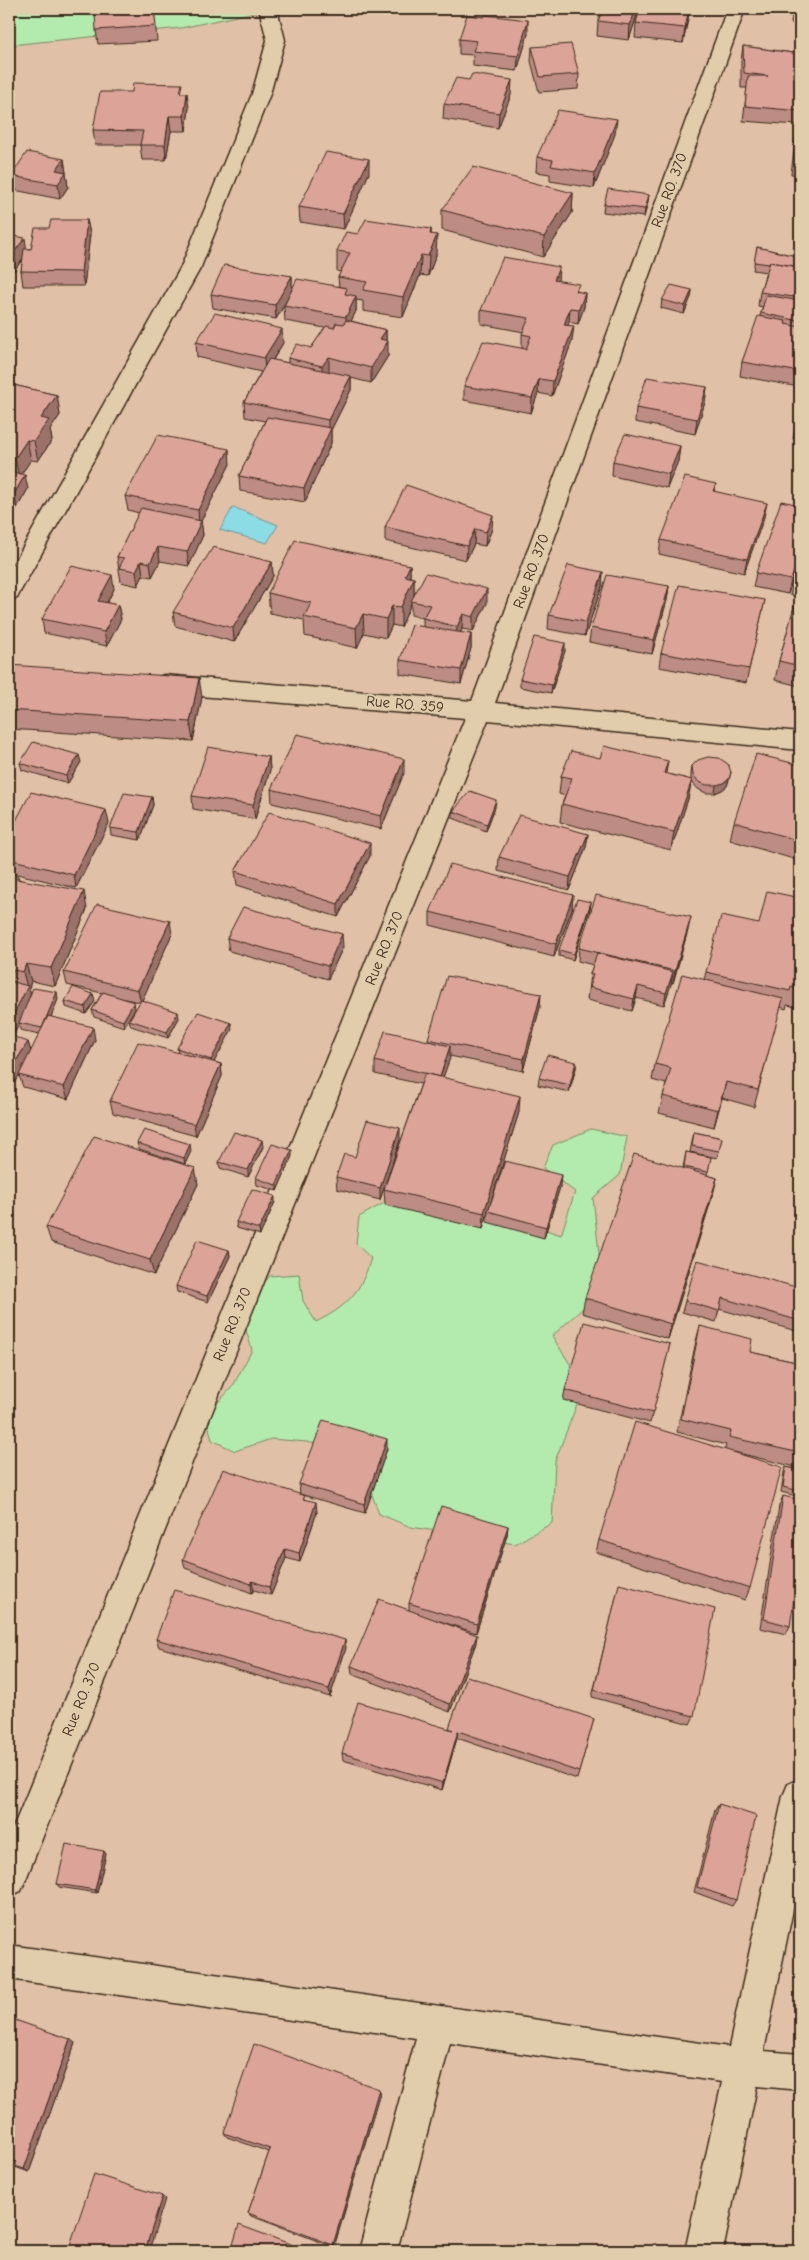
<svg xmlns="http://www.w3.org/2000/svg" width="809" height="2260" font-family="'Comic Neue',sans-serif">
  <rect width="100%" height="100%" fill="#e0c0a6"/>
  <filter id="ink" filterUnits="userSpaceOnUse"><feTurbulence type="fractalNoise" baseFrequency=".02" numOctaves="2"/><feDisplacementMap in="SourceGraphic" scale="10" xChannelSelector="R" yChannelSelector="G"/><feConvolveMatrix kernelMatrix="1 2 1 2 8 2 1 2 1" color-interpolation-filters="sRGB"/></filter>
  <g filter="url(#ink)">
    <path fill="#b3ebae" stroke="#778a66" d="M9 9H269L181 28 9 45Z
      M591 1129 627 1137 620 1175 593 1198 603 1290 552 1336 584 1386 555 1461 552 1523 515 1544 411 1527 379 1514 357 1453 307 1442 271 1439 235 1451 212 1440 206 1416 233 1386 252 1350 246 1330 248 1300 270 1276 299 1274 303 1301 316 1322C348 1306 361 1292 371 1258L356 1244 359 1217 415 1186 561 1235 575 1192 543 1168 553 1145Z"/>
    <path fill="#8cdce6" stroke="#6c9596" d="M233 507 278 525 267 543 220 530Z"/>
    <g fill="none" stroke-linecap="round" stroke-linejoin="round">
      <g stroke="#3b2a1e" stroke-width="3">
        <path id="street" d="M727 9H745L495 703 800 732V750L488 720 26 1879 21 1891 9 1896V1838L465 718 164 693 156 690 152 684 156 678 164 675 472 701Z
          M800 1779V1875L764 2051 800 2054V2090L757 2086 723 2251H685L722 2082 450 2043 397 2251H359L416 2038 9 1979V1945L729 2047 783 1796 788 1784Z"/>
      </g>
      <g stroke="#3b2a1e" stroke-width="3">
        <path id="secondary" d="M259 9H277L285 40 270 94 201 267 20 592 17 598 9 600V572L181 267 252 94 267 40Z"/>
      </g>
      <use href="#street" fill="#e1ccab" fill-rule="evenodd"/>
      <use href="#secondary" fill="#e1ccab" fill-rule="evenodd"/>
    </g>
    <path fill="#bd8c84" stroke="#3b2a1e" d="M603 9H639L629 40 597 36 598 21Z
      M690 9 683 43 635 38 636 23Z
      M749 9H800V24L791 23 792 16 748 11Z
      M154 10 157 41 98 44 96 30Z
      M528 34 517 71 473 66V55L459 54V39Z
      M743 46 800 54V175L791 174 797 125 743 121 747 88H741V61Z
      M532 47 579 74 578 89 539 92 531 61Z
      M511 95 498 128 443 119 444 104Z
      M189 108 186 131H171L166 160H142L140 145H95L93 130Z
      M615 134 594 188 550 181V174L536 172 537 157Z
      M64 159 68 187 60 199 14 190 11 176Z
      M369 173 344 229 300 222 299 207Z
      M573 193 572 213 543 257 442 230V210Z
      M648 202 644 217 603 212 604 204Z
      M87 220 90 234 84 286H23L21 271 22 260 14 271 9 270V235L27 249H31L49 228Z
      M431 229V234L436 255 428 276 420 275 403 317 363 311V301L356 300V311L351 321 386 330V340L388 356 371 383 351 378V390L331 430V443L305 502 240 491 239 476 265 421 245 417 244 402 261 372 197 357 196 342 283 343 273 360 288 363V358L311 348 325 328 285 321 284 306 276 319 213 308 211 294 292 276V289L339 287 338 277 341 272 337 271V251L358 234Z
      M757 247 800 257V382L799 387 740 376 742 362 760 316 763 307 758 306 760 292 766 272 753 270Z
      M558 281 579 292 585 293 584 307 578 324 569 322 568 325 572 341 552 396 538 393 531 413 464 400V386L522 348V334L524 332 481 324V310Z
      M692 290 691 297 684 314 661 308 662 300Z
      M9 384 57 395 60 415 50 430 52 440 38 461 31 460 21 474 28 489 17 508 9 507Z
      M707 387 705 402 695 434 635 422 636 408Z
      M798 411 800 412V440L793 439Z
      M680 446 678 461 667 488 612 476 613 461Z
      M230 464 201 521 203 535 189 566 160 561 152 577 143 575 138 586 121 582 117 557 139 513 128 510 125 496Z
      M716 484 714 491 764 517 744 573 659 554 661 540Z
      M385 527 492 529 485 546 474 544 466 560 385 541Z
      M800 557 788 594 753 587 756 573Z
      M272 562 273 576 234 642 175 626 173 612Z
      M800 563V686L775 680 779 661 797 596 790 595 792 587Z
      M410 565V577L414 578V596L487 603 473 631 462 629 460 633 471 634V648L461 684 400 674V660L423 627V618L411 615V603L401 627 392 625 386 638 364 633 357 648 305 636 304 620 270 613 268 593Z
      M603 572 602 586 585 636 548 629 549 615Z
      M669 586 667 600 652 654 589 642 591 628Z
      M114 589 107 603 118 605 121 619 107 646 44 633 42 619Z
      M765 600 746 683 659 667 661 653Z
      M565 651 551 693 520 687V679Z
      M9 665 202 697 193 741 9 729Z
      M269 757 270 770 255 819 193 809 192 796Z
      M81 762 68 783 22 770 20 763Z
      M800 765V861L730 840 734 822Z
      M692 766 731 772 729 780 727 786 722 790 715 793H706L698 789 691 781 688 799 671 850 560 822 562 804 565 796 559 794 561 776 666 774 691 780V774Z
      M404 773 381 829 272 803 271 789Z
      M152 797 153 805 140 840 111 835 110 828Z
      M495 807 486 831 453 818V811Z
      M109 823 76 888 9 872V834Z
      M588 834 586 847 569 890 498 871 499 857Z
      M370 856 338 917 237 885 235 871Z
      M9 874 18 876 19 879 87 909 55 986 31 981 29 988 31 995 58 999 51 1017 95 1040 68 1099 23 1087 19 1075 22 1070 28 1042 31 1052 40 1034 20 1030 19 1024 13 1036 9 1035Z
      M573 895 572 909 554 957 430 925V912Z
      M800 898V1008L787 1005 786 1009 780 1007 754 1107 722 1098 714 1127 659 1113 666 1084 652 1080 655 1064 704 980 706 972 759 924Z
      M591 902 590 909 573 960 559 956V950Z
      M688 930 673 983H671L664 1005 636 998 632 1011 587 1000 590 974 593 965 578 961 579 948Z
      M172 934 142 1000 179 1018 168 1038 131 1026 129 1020 140 1002 120 998 135 1009 124 1027 94 1017 92 1010 102 993 67 985 64 972Z
      M227 938 343 947 328 979 229 951Z
      M93 994 95 1001 86 1014 66 1007 65 1001Z
      M540 1007 523 1071 450 1056 443 1077 519 1112 495 1188 560 1187 544 1238 487 1222V1214L483 1229 385 1205 384 1189 421 1084 375 1074V1061L428 1041V1039Z
      M232 1029 214 1062 221 1064 222 1076 196 1136 113 1113 110 1101 178 1052 177 1048Z
      M576 1062V1068L569 1092 538 1085 539 1078Z
      M694 1132 722 1138 717 1158 690 1152Z
      M400 1140 380 1200 337 1189 336 1177Z
      M137 1143 191 1151 185 1164 139 1149Z
      M263 1147 248 1177 220 1168 219 1162Z
      M686 1152 711 1157 707 1175 717 1178 713 1194 668 1339 582 1313 585 1298 683 1168Z
      M292 1156 277 1191 257 1185 256 1178Z
      M198 1184 154 1275 51 1242 46 1227Z
      M275 1202 260 1235 237 1228 236 1222Z
      M229 1250 230 1256 208 1302 177 1292 176 1286Z
      M800 1288V1332L719 1309 716 1322 682 1312 685 1301Z
      M700 1326 750 1352 800 1363V1468L734 1452 750 1588 745 1600 596 1552 599 1540 725 1449 726 1445 677 1432 696 1341Z
      M670 1344 650 1423 563 1400 565 1390Z
      M387 1449 365 1513 300 1494 299 1484Z
      M786 1467 800 1470V1497L781 1492 784 1472Z
      M783 1496 790 1626 786 1634 760 1628 779 1506Z
      M305 1499 317 1512 300 1562 286 1558 271 1595 254 1590 252 1593 185 1568 183 1559Z
      M508 1526 507 1535 476 1633 437 1620 476 1643 450 1712 352 1674 351 1666 409 1610V1603Z
      M617 1593 694 1716 690 1724 592 1697Z
      M156 1639 346 1648 330 1697 159 1647Z
      M594 1719 577 1779 457 1738 442 1790 343 1760 342 1753 449 1729V1728Z
      M719 1804 736 1900 732 1906 694 1892 715 1810Z
      M106 1854 97 1893 59 1887 57 1884Z
      M9 2018 75 2043 29 2172 9 2165Z
      M380 2093 334 2247 251 2216 248 2213 269 2152 227 2137 224 2133Z"/>
    <path fill="#9a726b" stroke="#3b2a1e" d="M636 9H639L629 40 630 25Z
      M689 9H690L683 43 685 28Z
      M528 20V34L517 71 518 56Z
      M512 80 511 95 498 128 499 113Z
      M187 93 189 108 186 131 184 116Z
      M169 116 171 131 166 160 165 145Z
      M617 119 615 134 594 188 595 173Z
      M64 159 68 187 60 199 56 170Z
      M369 159V173L344 229 343 214Z
      M573 193 572 213 543 257 544 237Z
      M649 195 648 202 644 217 645 209Z
      M87 220 90 234 84 286 81 272Z
      M431 229V249L437 235 436 255 428 276 430 234Z
      M25 238 27 252 14 271 11 256Z
      M421 255 420 275 403 317V297Z
      M559 267 558 282 554 280Z
      M292 276V291L276 319 275 305Z
      M692 290 691 297 684 314 685 306Z
      M585 293 584 307 578 324 579 309Z
      M356 296V311L346 332V317Z
      M570 308 569 322 562 339 564 325Z
      M574 326 572 341 552 396 553 381Z
      M282 329 283 343 265 372 264 358Z
      M386 330V345L388 341V356L371 383V368L380 339Z
      M329 357V372L323 381 322 366Z
      M351 376V390L331 430V443L305 502 304 488 328 434V420Z
      M539 379 538 393 531 413 532 398Z
      M707 387 705 402 695 434 697 419Z
      M57 395 60 415 50 430 52 440 38 461 34 441 41 418Z
      M27 440 31 460 19 477 15 458Z
      M680 446 678 461 667 488 669 474Z
      M229 449 230 464 201 521 203 535 189 566 187 552 199 525 198 510Z
      M25 475 28 489 17 508 14 494Z
      M767 503 764 517 744 573 747 559Z
      M493 515 492 529 485 546 486 532Z
      M475 529 474 544 466 560 467 546Z
      M158 547 160 561 152 577 150 563Z
      M800 552V557L788 594 791 580Z
      M141 561 143 575 138 586 136 571Z
      M272 562 273 576 234 642 233 628Z
      M410 565V584L405 576Z
      M603 572 602 586 585 636 586 622Z
      M112 575 114 589 100 615 98 601Z
      M414 578V598L411 601V603L401 627V607Z
      M669 586 667 600 652 654 654 640Z
      M487 589V603L473 631V617Z
      M118 605 121 619 107 646 104 632Z
      M392 606V625L386 638V619Z
      M363 614 364 633 357 648 356 628Z
      M463 614 462 629 456 641 457 627Z
      M471 634V648L461 684V670Z
      M565 643V651L551 693 552 685Z
      M199 678 202 697 193 741 190 722Z
      M79 755 81 762 68 783 66 776Z
      M269 757 270 770 255 819 253 805Z
      M404 759V773L381 829V816Z
      M668 761 665 780 664 773Z
      M731 772 727 786 722 790 715 793 716 785Z
      M692 780 688 799 671 850 674 832Z
      M152 797 153 805 140 840 139 832Z
      M496 800 495 807 486 831 487 824Z
      M106 810 109 823 76 888 74 875Z
      M588 834 586 847 569 890 570 877Z
      M370 843V856L338 917V904Z
      M84 891 87 909 55 986 51 968Z
      M573 895 572 909 554 957 556 944Z
      M591 902 590 909 573 960 574 954Z
      M691 917 688 930 673 983 675 971Z
      M170 921 172 934 141 1003 138 990Z
      M342 934 343 947 328 979V966Z
      M26 964 31 981 29 988 32 998 13 1036 9 1023 27 987 23 972Z
      M673 972 671 985 664 1005 666 993Z
      M638 986 636 998 632 1011 634 999Z
      M57 992 58 999 44 1034 42 1028Z
      M93 994 95 1001 86 1014 85 1007Z
      M541 994 540 1007 523 1071 524 1059Z
      M134 1002 135 1009 124 1027 123 1021Z
      M178 1012 179 1018 168 1038 167 1032Z
      M231 1023 232 1029 212 1066 211 1060Z
      M93 1027 95 1040 68 1099 64 1087Z
      M28 1042 32 1055 9 1091V1072Z
      M450 1046V1058L439 1089 440 1077Z
      M576 1062V1068L569 1092 570 1085Z
      M221 1064 222 1076 196 1136 194 1124Z
      M726 1082 722 1098 714 1127 718 1110Z
      M520 1096 519 1112 488 1211 483 1229 484 1213Z
      M400 1128V1140L380 1200V1188Z
      M262 1140 263 1147 248 1177V1170Z
      M190 1144 191 1151 185 1164 184 1158Z
      M292 1150V1156L277 1191 276 1185Z
      M195 1168 198 1184 154 1275 150 1260Z
      M561 1175 560 1187 544 1238 546 1227Z
      M717 1178 713 1194 668 1339 671 1324Z
      M275 1196V1202L260 1235 259 1229Z
      M229 1250 230 1256 208 1302 207 1296Z
      M10 1360 14 1371 9 1380V1362Z
      M387 1439V1449L365 1513 364 1504Z
      M316 1502 317 1512 300 1562 299 1553Z
      M508 1526 507 1535 476 1633 477 1624Z
      M285 1549 286 1558 271 1595 269 1587Z
      M252 1581 254 1590 252 1593 251 1584Z
      M477 1635 476 1643 450 1712V1704Z
      M345 1640 346 1648 330 1697 329 1689Z
      M458 1731 457 1738 442 1790 443 1783Z
      M104 1851 106 1854 97 1893 95 1890Z
      M70 2039 75 2043 29 2172 24 2169Z
      M379 2089 380 2093 334 2247 333 2245Z
      M162 2196 165 2199 149 2251H145Z"/>
    <path fill="#dca399" stroke="#3b2a1e" d="M603 9H636L630 25 598 21Z
      M640 9H689L685 28 636 23Z
      M154 10 156 26 96 30 95 14Z
      M467 15 484 17 485 15 528 20 518 56 473 51 477 41 459 39Z
      M571 44 579 74 540 77 532 47Z
      M743 46 800 54V111L745 106 748 76H768L744 73Z
      M472 74 512 80 499 113 444 104 456 78 469 80Z
      M133 83 182 84 180 93H187L184 116H169L165 145H140L143 131 93 130 100 92H132Z
      M558 110 617 119 595 173 551 166 553 160 537 157Z
      M798 116H800V160L794 159Z
      M27 152 64 159 56 170 66 172 58 184 11 176Z
      M326 152 369 159 343 214 299 207Z
      M473 167 573 193 544 237 442 210Z
      M608 189 649 195 645 209 604 204Z
      M366 219 431 229 430 234 437 235 428 256 421 255 403 297 363 290 367 282 338 277 350 253 337 251 346 232 358 234Z
      M51 220H87L81 272 21 271 24 249H31L35 228H49Z
      M9 235 25 238 11 256H9Z
      M757 247 800 257V267L770 262 769 264 754 262Z
      M503 257 559 267 554 280 579 284 576 291 585 293 579 309 570 308 564 325 574 326 553 381 539 379 532 398 464 386 483 341 526 349 531 336 522 334 529 318 481 310Z
      M770 262 800 267V298L760 292Z
      M224 265 292 276 275 305 211 294Z
      M297 279 347 288 345 294 356 296 346 317 284 306Z
      M671 285 692 290 685 306 662 300Z
      M766 295 800 301V321L761 313Z
      M215 313 282 329 264 358 196 342Z
      M758 316 786 321 785 324 800 327V372L742 362Z
      M346 320 386 330 380 339 388 341 371 368 329 357 322 366 288 358 297 344 311 348 326 326 334 328 336 323 344 324Z
      M269 359 351 376 328 420 244 402Z
      M647 377 707 387 697 419 636 408Z
      M9 384 57 395 41 418 49 420 34 441 27 440 15 458 9 456Z
      M798 411 800 412V432H795Z
      M267 417 331 428 304 488 239 476Z
      M625 434 680 446 669 474 613 461Z
      M158 435 229 449 198 510 125 496Z
      M9 471 25 475 14 494 9 493Z
      M685 477 716 484 713 491 767 503 747 559 661 540Z
      M406 485 493 515 486 532 475 529 467 546 385 527Z
      M781 501 800 505V552L791 580 756 573Z
      M141 508 201 521 187 552 158 547 150 563 141 561 136 571 119 568 124 558 117 557Z
      M295 540 410 565 405 576 414 578 401 607 392 606 386 619 363 614 356 628 304 617 311 603 268 593Z
      M213 547 272 562 233 628 173 612Z
      M800 563V589L792 587Z
      M568 565 603 572 586 622 549 615Z
      M71 566 112 575 98 601 118 605 104 632 42 619Z
      M426 573 487 589 473 617 463 614 457 627 423 618 430 605 411 601Z
      M607 575 669 586 654 640 591 628Z
      M679 585 765 600 749 669 661 653Z
      M800 586V666L779 661Z
      M412 625 471 634 461 670 400 660Z
      M534 637 565 643 552 685 520 679Z
      M9 665 199 678 190 722 9 710Z
      M297 734 404 759 381 816 271 789Z
      M33 742 79 755 66 776 20 763Z
      M604 746 668 761 664 773 692 780 674 832 562 804 572 778 561 776 571 751 600 758Z
      M208 747 269 757 253 805 192 796Z
      M756 754 800 765V841L734 822Z
      M708 757 719 758 728 764 731 772 729 779 724 783 716 785H707L699 782 693 775 692 766 698 760Z
      M470 791 496 800 487 824 453 811Z
      M31 792 106 810 74 875 9 859V834Z
      M124 793 152 797 139 832 110 828Z
      M269 812 370 843 338 904 235 871Z
      M519 815 588 834 570 877 499 857Z
      M450 864 573 895 556 944 430 912Z
      M9 874 18 876 16 879 84 891 51 968 26 964 23 972 9 969Z
      M767 891 800 898V989L791 987 790 991 706 972 721 916 759 924Z
      M596 895 691 917 675 971 579 948Z
      M577 899 591 902 574 954 559 950Z
      M97 904 170 921 138 990 64 972Z
      M243 907 342 934 328 966 227 938Z
      M597 953 673 972 666 993 638 986 634 999 589 987 593 975 590 974Z
      M682 974 783 999 758 1090 726 1082 718 1110 663 1096 671 1068 655 1064Z
      M447 976 541 994 524 1059 428 1039Z
      M9 981 28 986 9 1023Z
      M73 987 93 994 85 1007 65 1001Z
      M33 988 57 992 42 1028 19 1023Z
      M103 992 134 1002 123 1021 92 1010Z
      M141 1000 178 1012 167 1032 129 1020Z
      M198 1012 231 1023 211 1060 177 1048Z
      M48 1016 93 1027 64 1087 19 1075Z
      M385 1031 450 1046 440 1077 375 1061Z
      M9 1035 28 1042 9 1072Z
      M138 1042 221 1064 194 1124 110 1101Z
      M547 1055 576 1062 570 1085 539 1078Z
      M425 1073 520 1096 484 1213 384 1189Z
      M367 1120 400 1128 380 1188 336 1177 344 1154 355 1157Z
      M144 1130 190 1144 184 1158 137 1143Z
      M234 1132 262 1140 248 1170 219 1162Z
      M694 1132 722 1138 719 1151 692 1146Z
      M94 1136 195 1168 150 1260 46 1227Z
      M272 1144 292 1150 276 1185 256 1178Z
      M686 1152 711 1157 708 1172 684 1167Z
      M634 1154 717 1178 671 1324 585 1298Z
      M505 1161 561 1175 546 1227 488 1211Z
      M252 1189 275 1196 259 1229 236 1222Z
      M197 1240 229 1250 207 1296 176 1286Z
      M697 1260 800 1288V1321L722 1298 719 1311 685 1301Z
      M584 1322 670 1344 653 1413 565 1390Z
      M700 1326 752 1339 750 1352 800 1363V1453L729 1437 731 1431 681 1419Z
      M323 1420 387 1439 364 1504 299 1484Z
      M635 1422 782 1467 750 1588 599 1540Z
      M786 1467 800 1470V1491L783 1487Z
      M223 1469 305 1496 303 1499 316 1502 299 1553 285 1549 269 1587 252 1581 251 1584 183 1559Z
      M783 1496 800 1500V1560L790 1626 764 1619Z
      M441 1506 508 1526 477 1624 409 1603Z
      M619 1584 715 1609 694 1716 594 1690Z
      M174 1590 345 1640 329 1689 156 1639Z
      M379 1599 477 1635 450 1704 351 1666Z
      M467 1676 594 1719 579 1772 458 1731 443 1783 342 1753 358 1702 453 1730 449 1728Z
      M719 1804 756 1816 736 1900 697 1887Z
      M66 1844 104 1851 95 1890 57 1884Z
      M9 2018 70 2039 24 2169 9 2164Z
      M254 2044 379 2089 333 2245 248 2213 270 2149 224 2133Z
      M94 2174 162 2196 145 2251H68Z
      M239 2225 309 2251H231Z"/>
  </g>
  <g text-anchor="middle" dominant-baseline="central" stroke-width="4" stroke-linejoin="round" paint-order="stroke">
    <g font-size="15" fill="#3b2a1e" stroke="#e1ccab">
      <text transform="translate(669 190) rotate(-70)">Rue RO. 370</text>
      <text transform="translate(531 571) rotate(-70)">Rue RO. 370</text>
      <text transform="translate(405 704) rotate(5)">Rue RO. 359</text>
      <text transform="translate(384 948) rotate(-68)">Rue RO. 370</text>
      <text transform="translate(232 1324) rotate(-68)">Rue RO. 370</text>
      <text transform="translate(81 1699) rotate(-68)">Rue RO. 370</text>
    </g>
  </g>
  <rect width="809" height="2260" fill="none" stroke="#e1ccab" stroke-width="30"/>
  <rect x="15" y="15" width="779" height="2230" fill="none" stroke="#3b2a1e" stroke-width="2" filter="url(#ink)"/>
</svg>
